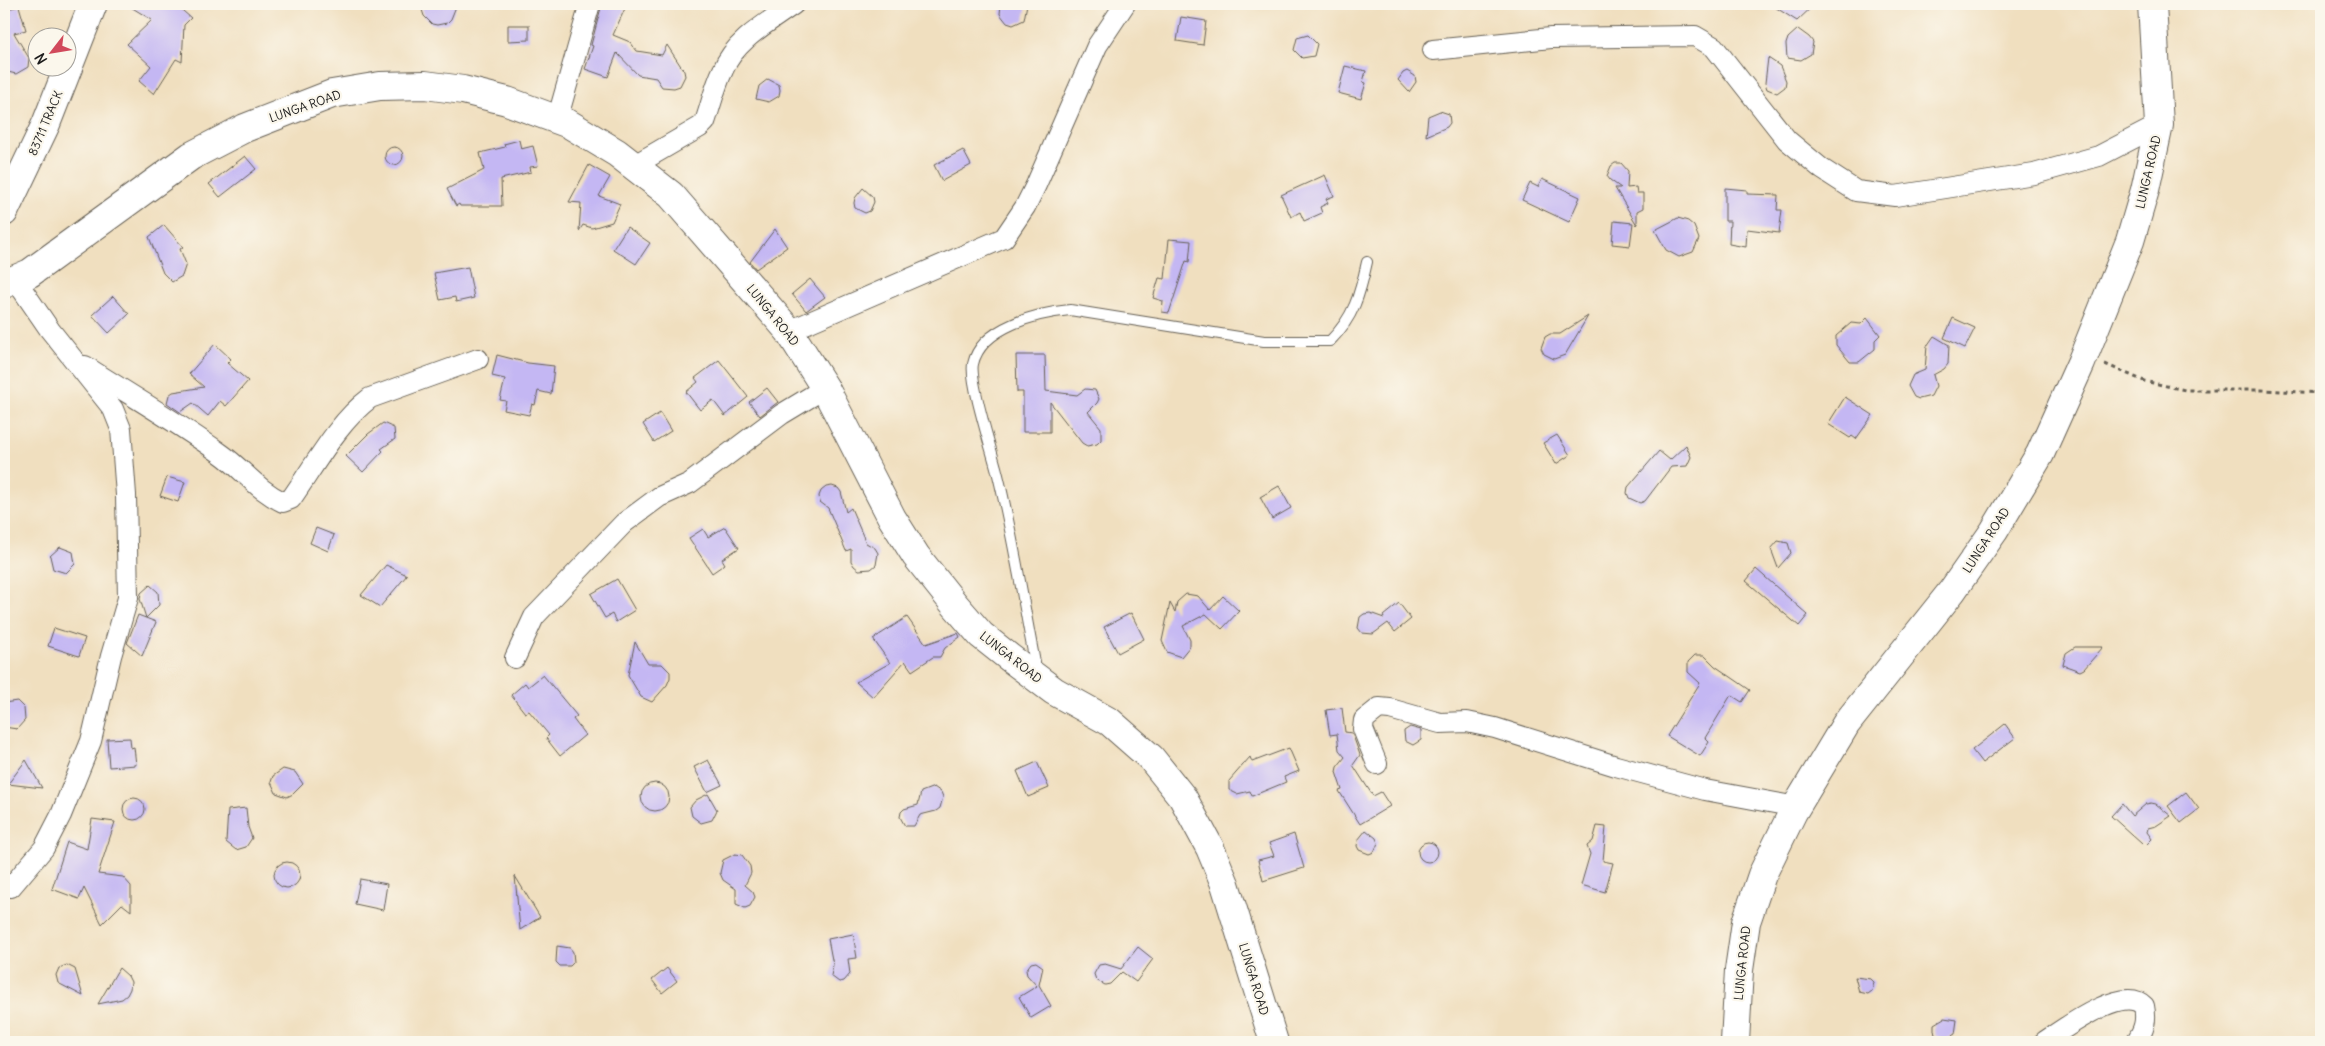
<svg xmlns="http://www.w3.org/2000/svg" width="2325" height="1046" font-family="Delius,sans-serif">
  <rect width="100%" height="100%" fill="#fbf7ec"/>
  <filter id="ink" filterUnits="userSpaceOnUse"><feTurbulence type="fractalNoise" baseFrequency=".02" numOctaves="2"/><feDisplacementMap in="SourceGraphic" scale="10" xChannelSelector="R" yChannelSelector="G"/><feConvolveMatrix kernelMatrix="1 2 1 2 8 2 1 2 1" color-interpolation-filters="sRGB"/></filter>
  <filter id="wash" filterUnits="userSpaceOnUse"><feTurbulence type="fractalNoise" baseFrequency=".0096" numOctaves="4" result="noise"/><feDisplacementMap in="SourceGraphic" scale="20" xChannelSelector="R" yChannelSelector="G"/><feGaussianBlur stdDeviation="1.12" result="paint"/><feColorMatrix in="noise" values="0 0 0 0 0 0 0 0 0 0 0 0 0 0 0 0 0 1.4 0 .05"/><feComposite in="paint" operator="in"/></filter>
  <g filter="url(#wash)">
    <rect width="100%" height="100%" fill="#f0dfbf"/>
    <g id="blocks">
      <path fill="#c4b7f3" d="M126 4H175L191 18 184 25 182 62 176 59 154 94 139 81 151 66 127 44 152 20Z
        M420 4H457L451 19 447 23 437 25 432 24 424 16Z
        M602 4H627L613 35 630 42 637 51 662 55 667 45 684 71 685 76 680 86 674 88 662 87 656 78 638 75 617 53 608 77 585 69 593 46 591 45Z
        M1001 4H1027L1024 20 1013 25 1007 23 1000 14Z
        M1770 4H1815L1797 21Z
        M19 6 26 30 14 33 29 58 28 67 16 74 4 71V10Z
        M1181 17 1206 21 1203 45 1177 41Z
        M508 25H529V40L508 41Z
        M1798 29 1809 37 1813 42 1811 54 1801 60 1787 58 1786 44 1788 38Z
        M1308 35 1317 44 1314 56 1302 58 1294 50 1297 38Z
        M1768 58 1780 66 1786 81 1785 87 1777 93 1767 89 1765 83Z
        M1345 66 1366 71 1363 82 1366 83 1361 99 1338 93Z
        M1407 71 1415 76 1416 82 1409 92 1398 80 1403 73Z
        M768 79 779 85 780 90 779 96 769 102 756 99 759 86Z
        M1440 111 1449 114 1450 123 1447 127 1426 136 1428 116Z
        M519 140 521 149 533 146 538 166 530 167 531 172 501 179 502 206H460L459 204 456 206 447 189 484 170 480 153 505 147 504 144Z
        M385 156a9 9 0 1 1 18 0a9 9 0 1 1-18 0Z
        M963 150 971 165 942 181 934 165Z
        M245 156 256 169 220 197 209 184Z
        M1615 163H1621L1628 171 1627 188 1636 187 1637 193H1643V208L1637 211V225L1615 188H1621L1610 180 1607 176 1611 166Z
        M589 165 610 177 599 196 620 204 612 222 592 228 583 225 579 231 581 203 569 202Z
        M1325 175 1334 196 1326 199 1328 203 1320 207 1322 213 1304 221 1300 212 1291 217 1281 195Z
        M1542 179 1580 197 1569 222 1522 200 1530 183 1538 187Z
        M863 188 873 197 874 202 870 211 865 213 855 208 854 203 855 198Z
        M1725 188 1747 190V194L1778 195 1777 210H1782L1779 233 1747 229 1746 247 1729 244 1730 221H1725Z
        M1678 218 1688 221 1694 226 1699 239 1693 252 1679 257 1666 250 1655 230Z
        M1614 221 1633 223 1630 246 1612 244Z
        M164 225 183 247 180 249 186 264 182 276 172 282 163 273 149 237Z
        M627 227 650 243 636 264 613 249Z
        M775 229 787 247 756 269 750 262Z
        M1169 239 1191 241 1189 262 1186 261 1169 313 1162 312 1163 301 1153 298 1159 278 1165 279Z
        M468 267 474 298 456 302 455 297 440 300 434 273Z
        M810 279 825 297 806 311 792 294Z
        M113 296 129 314 109 333 92 315Z
        M1588 316 1565 355 1554 359 1544 354 1541 348 1545 337 1550 334H1560Z
        M1867 318 1880 335 1875 340V349L1859 362H1850L1836 345V336L1851 323 1861 324Z
        M1953 318 1975 328 1965 348 1944 338Z
        M1934 336 1949 345 1948 364 1944 369 1933 375 1936 386 1931 396 1919 399 1914 397 1908 386 1913 375 1925 370 1927 346Z
        M215 344 231 359 227 363 248 381 226 406 220 401 208 416 193 403 180 412 167 403 169 395 173 392 204 387 189 374Z
        M497 355 528 363 554 366 551 394 538 391 535 405 532 404 529 415 504 410 506 401 500 400 505 379 492 376Z
        M1016 355H1045L1046 391 1077 395 1085 389 1095 390 1099 399 1097 403 1088 412 1101 428V440L1097 444 1087 446 1082 443 1050 402V432H1023V392H1017Z
        M719 360 748 397 725 416 713 400 700 410 686 392 698 382 695 378Z
        M767 388 778 402 760 416 749 402Z
        M1845 397 1873 415 1856 439 1852 436 1850 438 1828 424Z
        M660 413 671 431 654 442 643 424Z
        M383 423 394 428 395 439 381 449 383 451 363 472 346 456 368 434Z
        M1557 435 1570 455 1556 464 1543 443Z
        M1686 445 1691 457 1687 466 1671 467 1645 501 1640 503 1629 498 1627 493 1628 487 1659 451 1670 460Z
        M167 477 185 482 178 502 160 496Z
        M832 486 838 488 841 492 846 512 851 508 866 543 875 548 878 553 876 565 871 569 859 570 854 566 851 561V549L846 551 828 508 820 502 819 496 821 491 826 487Z
        M1279 486 1291 508 1272 519 1260 497Z
        M725 527 739 548 722 559 725 564 712 573 689 538 703 529 708 537Z
        M316 528 334 535 328 551 310 543Z
        M1778 541 1788 543 1791 553 1778 568 1771 549Z
        M60 547 73 552 75 564 66 573 53 569 50 556Z
        M386 565 407 575 380 607 361 595Z
        M1756 569 1808 615 1799 626 1746 581Z
        M617 579 635 610 616 622 612 614 605 618 591 594Z
        M150 585 158 592 159 605 146 618 140 599 141 593Z
        M1186 594 1198 596 1210 610 1223 596 1239 611 1222 629 1206 614 1183 626 1190 640V646L1181 657 1167 652 1162 641 1170 603 1175 612 1177 602Z
        M1399 603 1411 619 1395 632 1388 623 1373 634 1362 633 1358 628 1360 617 1364 614 1370 613 1384 618 1383 616Z
        M1131 613 1144 639 1118 653 1104 627Z
        M138 615 156 622 142 656 127 643Z
        M907 617 926 644 958 633 960 637 945 648 940 657H933L912 671 905 661 873 697 856 682 890 663 873 639Z
        M54 628 85 638 79 656 48 646Z
        M635 642 648 664H662L670 672V678L667 685 652 702 641 697 628 675Z
        M2075 647H2103L2084 669 2080 671 2063 665 2066 653Z
        M1695 655H1704L1715 666 1750 690 1742 702 1731 695 1705 738 1709 742 1700 756 1667 736 1700 683 1688 672V662Z
        M543 675 577 716 573 719 585 735 560 756 546 738 549 735 529 711 525 713 511 695 525 683 528 687Z
        M17 701 24 708 25 720 17 729 4 727V703Z
        M1342 708 1345 732 1352 733 1360 755 1353 765 1373 796 1381 792 1390 806 1360 824 1339 791 1342 790 1336 772 1337 767 1345 757 1339 750 1337 734 1330 735 1326 710Z
        M2005 724 2015 738 1982 763 1972 750Z
        M1410 727 1421 730V740L1413 745 1405 741 1404 731Z
        M130 738 131 748 134 747 136 765 109 767 107 739Z
        M1289 748 1299 771 1284 777 1286 782 1252 796 1250 791 1237 794 1229 790V781L1250 757 1252 762Z
        M26 760 42 788 8 784Z
        M708 760 722 785 707 792 694 767Z
        M1037 762 1049 788 1028 797 1017 771Z
        M283 769 295 772 303 784 293 794 287 797 276 793 271 782 273 776Z
        M641 797a14 14 0 1 1 28 0a14 14 0 1 1-28 0Z
        M934 787 941 792 943 797 940 808 936 811 920 815 914 826H905L900 817 901 812 904 809 918 805 921 792Z
        M2186 792 2199 809 2181 823 2168 806Z
        M708 794 717 810 712 820 701 823 692 816 690 807 696 800Z
        M123 809a11 11 0 1 1 22 0a11 11 0 1 1-22 0Z
        M2151 803 2156 804 2171 816 2156 826 2148 828 2147 832 2152 839 2146 845 2143 842 2142 844 2111 816 2122 804 2132 816 2146 804Z
        M246 808 248 827 252 838 246 847 236 850 226 842 228 810Z
        M92 819 115 822 98 874 123 877 131 886V911L122 904 102 924 84 888 79 899 52 889 67 842 87 849Z
        M1597 826 1606 827 1603 861 1613 863 1605 892 1581 885 1590 854 1587 846 1593 841Z
        M1366 830 1376 838 1378 843 1374 852 1369 854 1359 850 1357 846 1358 840Z
        M1294 834 1304 868 1263 881 1258 860 1274 856 1269 843Z
        M1418 852a10 10 0 1 1 20 0a10 10 0 1 1-20 0Z
        M735 854 742 855 750 866 751 873 745 885 753 892 755 897 750 906 745 908 736 904V889L723 880 720 873 723 860Z
        M274 875a13 13 0 1 1 26 0a13 13 0 1 1-26 0Z
        M515 876 540 917 520 930Z
        M360 879 387 884 383 910 355 904Z
        M853 934 857 958 848 959 850 974 844 981 839 982 831 976 833 965 828 939Z
        M557 946 570 948 573 952 574 962 570 966H560L556 962Z
        M1138 947 1153 959 1136 982 1122 972 1110 984 1105 985 1096 980 1094 974 1099 965 1105 964 1121 969Z
        M1036 962 1043 967 1039 985 1051 1006 1031 1018 1019 997 1037 986 1027 975 1026 970 1031 963Z
        M67 965 75 969 83 996 58 983 56 975 59 968Z
        M119 968 128 976 131 982 130 989 127 995 122 999 98 1004Z
        M667 968 677 981 662 993 652 980Z
        M1855 977 1871 979 1874 982 1872 991 1868 994 1859 992Z
        M1944 1018 1957 1020 1955 1034 1945 1040 1935 1035 1934 1030V1024Z"/>
    </g>
  </g>
  <g filter="url(#ink)">
    <use href="#blocks" fill-opacity="0" stroke="#666055" stroke-width="1"/>
    <g fill="none" stroke-linecap="round" stroke-linejoin="round">
      <g stroke="#666055" stroke-width="12">
        <path id="lane" d="M1037 673C1024 607 1014 540 998 475 993 454 969 381 973 364 981 327 1038 313 1070 310L1264 341H1330C1354 317 1360 294 1367 262"/>
      </g>
      <g stroke="#666055" stroke-width="22">
        <path id="street" d="M1433 50 1551 38 1695 36 1714 47 1787 140 1822 169 1856 191 1895 196 2034 174 2099 156 2159 125
          M557 120 590 4
          M633 166 700 127 705 122C711 105 715 86 723 70 735 40 769 22 794 4
          M789 331 1004 238 1025 207 1036 185 1097 46 1125 4
          M85 366C130 395 177 422 220 453 243 469 257 490 283 502L291 499C315 465 337 423 370 398L478 359
          M515 658 534 617 624 523 659 497 690 483 782 414 825 388
          M1377 764 1363 729 1364 720 1379 708 1390 709 1440 723 1467 722 1495 728 1616 766 1705 790 1797 807
          M11 887 44 848 61 815 91 741 111 656 128 598 126 495 121 429 113 409 50 330 15 279
          M2044 1042C2063 1029 2124 984 2144 1006 2147 1021 2144 1030 2136 1042"/>
      </g>
      <g stroke="#666055" stroke-width="30">
        <path id="secondary" d="M4 212 46 124 93 4
          M4 284 30 273 191 156 245 128 332 94 380 86 425 85 463 90 507 101 569 124 617 153 671 195 789 331 825 388 892 518 916 556 955 605 981 635 1010 658 1054 691 1110 722 1151 758 1183 798 1210 848 1225 884 1274 1042
          M1735 1042 1739 970 1746 922 1762 875 1793 812 1846 724 1952 591 1994 531 2040 454 2081 363 2130 241 2145 190 2159 125 2152 4"/>
      </g>
      <path stroke="#666055" stroke-width="3" stroke-dasharray="4 4" stroke-linecap="butt" d="M2105 364 2144 381 2185 390H2262L2321 393"/>
      <use href="#lane" stroke="#fff" stroke-width="10"/>
      <use href="#street" stroke="#fff" stroke-width="20"/>
      <use href="#secondary" stroke="#fff" stroke-width="28"/>
    </g>
  </g>
  <g text-anchor="middle" dominant-baseline="central" stroke-width="4.5" stroke-linejoin="round" paint-order="stroke">
    <g font-size="12" fill="#1c1c1c" stroke="#fbf7ec">
      <text transform="translate(305 106) rotate(-19)">LUNGA ROAD</text>
      <text transform="translate(45 123) rotate(-67)">83711 TRACK</text>
      <text transform="translate(2148 172) rotate(-77)">LUNGA ROAD</text>
      <text transform="translate(773 315) rotate(51)">LUNGA ROAD</text>
      <text transform="translate(1986 540) rotate(-57)">LUNGA ROAD</text>
      <text transform="translate(1011 657) rotate(38)">LUNGA ROAD</text>
      <text transform="translate(1742 963) rotate(-84)">LUNGA ROAD</text>
      <text transform="translate(1254 979) rotate(73)">LUNGA ROAD</text>
    </g>
  </g>
  <rect width="2325" height="1046" fill="none" stroke="#fbf7ec" stroke-width="20"/>
  <g transform="translate(52 52) rotate(239)"><circle r="24" fill="#fbf7ec" stroke="#a29f99"/>
  <path d="M0-4L9 19L0 12L-9 19Z" fill="#d1495b"/>
  <text y="-8" font-size="14" font-weight="bold" text-anchor="middle" fill="#1c1c1c">N</text>
  </g>
</svg>
